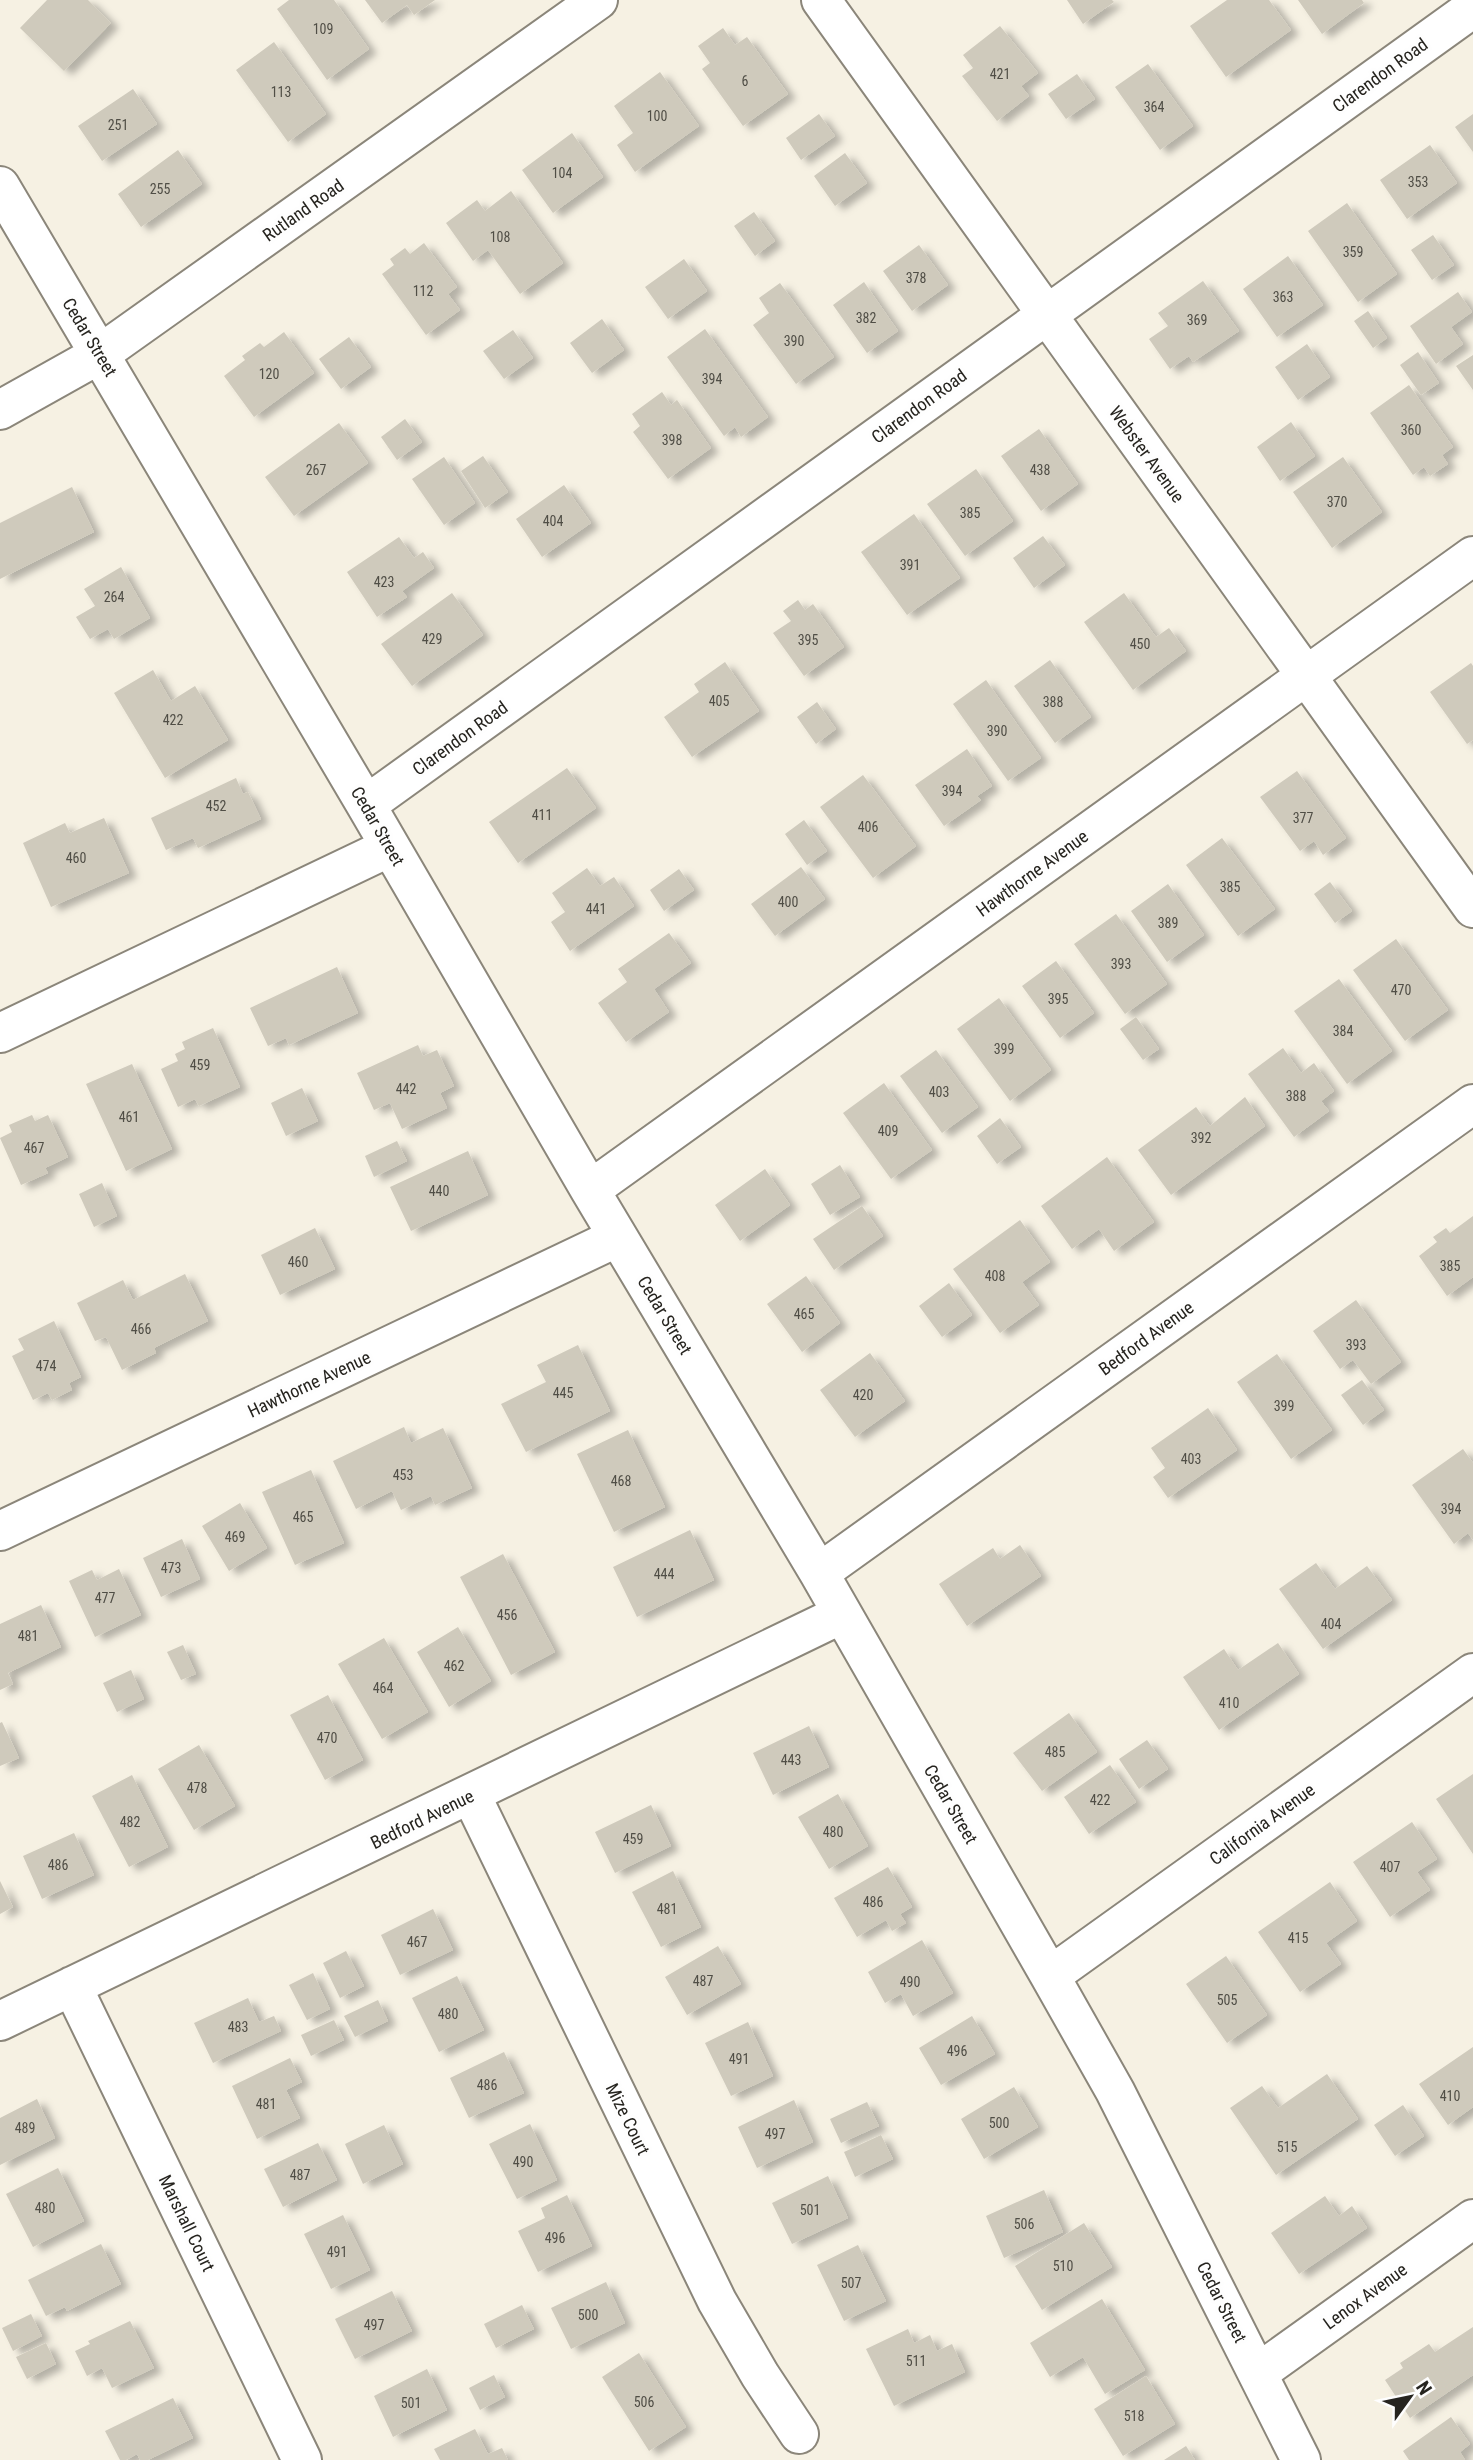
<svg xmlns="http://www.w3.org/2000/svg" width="1473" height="2460" font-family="'Roboto Condensed',sans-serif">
  <defs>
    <filter id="shadow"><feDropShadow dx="8" dy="4.5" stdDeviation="3.5" flood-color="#0004"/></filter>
  </defs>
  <rect width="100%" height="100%" fill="#f6f1e3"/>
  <path fill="#cfcabc" filter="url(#shadow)" d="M47 0H88L111 23 64 71 20 28Z
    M289 0H334L369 49 327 80 277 9Z
    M365 0H435L414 15 407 5 382 23Z
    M1067 0H1112L1114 2 1083 24Z
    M1227 0H1269L1291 30 1226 77 1190 26Z
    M1298 0H1362L1364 3 1322 34Z
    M1000 26 1038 73 1021 86 1029 96 997 121 962 76 973 68 963 55Z
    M723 28 735 45 747 37 788 94 743 126 702 69 710 63 698 46Z
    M274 42 326 114 288 142 236 70Z
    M1148 64 1193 126 1160 150 1115 87Z
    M660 72 699 126 635 172 617 145 633 133 614 106Z
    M1077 74 1095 99 1066 119 1048 94Z
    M133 89 157 124 102 161 78 126Z
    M819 114 835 136 801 160 786 138Z
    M1473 114V152L1455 127Z
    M572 133 603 177 553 213 522 170Z
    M1430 145 1457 183 1407 219 1380 180Z
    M178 150 202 184 141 227 118 194Z
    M845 153 867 183 835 206 814 176Z
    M511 191 563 263 520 294 488 250 473 261 446 223 477 200 485 211Z
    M1347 203 1397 274 1358 302 1308 231Z
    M754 212 775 241 755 256 734 226Z
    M1433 235 1454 265 1432 280 1411 250Z
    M424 243 457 287 448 294 460 310 426 335 382 274 394 265 390 259 405 248 410 254Z
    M919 245 948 285 912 311 883 271Z
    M1288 256 1323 305 1277 337 1243 289Z
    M684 259 707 291 668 319 645 287Z
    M1203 281 1239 331 1193 362 1189 356 1170 369 1149 339 1168 326 1158 313Z
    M864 282 898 331 867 353 833 305Z
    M780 283 834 357 796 384 753 325 769 313 759 298Z
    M1458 292 1472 312 1451 327 1463 344 1436 364 1410 326Z
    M1368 311 1387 338 1373 348 1354 321Z
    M602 319 624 350 592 373 570 343Z
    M705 329 768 417 741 437 735 427 724 436 667 357Z
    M513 330 533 358 504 379 483 351Z
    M284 332 314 373 254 417 224 376 245 360 242 356 260 343 264 347Z
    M349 337 371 367 341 389 319 359Z
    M1307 344 1330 377 1298 400 1275 367Z
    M1418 352 1439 383 1421 395 1400 365Z
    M1473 355V390L1456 366Z
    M1409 385 1453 447 1442 455 1448 464 1430 476 1424 467 1413 475 1370 413Z
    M662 392 671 405 677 400 711 448 668 479 633 432 640 426 632 414Z
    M405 419 422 442 397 460 381 437Z
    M1291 422 1315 456 1280 481 1257 447Z
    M339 423 368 463 294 516 265 477Z
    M1039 429 1078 484 1041 511 1001 456Z
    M483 456 508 492 485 508 461 471Z
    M444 457 475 503 444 525 412 479Z
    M1343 457 1382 512 1332 548 1293 492Z
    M976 469 1013 521 965 556 927 504Z
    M564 485 591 523 542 557 516 519Z
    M72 487 94 532 0 579V523Z
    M914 514 960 578 907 615 861 552Z
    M1043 536 1065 565 1034 588 1013 558Z
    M399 537 414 558 423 552 434 568 402 591 407 597 377 617 347 572Z
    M121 567 150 618 114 639 108 629 90 639 76 617 95 606 84 589Z
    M452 593 483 635 412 686 381 644Z
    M1124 593 1156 637 1169 628 1186 651 1133 690 1084 622Z
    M798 600 805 610 813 604 844 647 804 676 773 633 791 621 783 611Z
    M1050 660 1091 717 1055 743 1014 686Z
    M725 662 759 711 692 757 664 717 699 692 694 684Z
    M1471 663 1473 666V740L1467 744 1430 692Z
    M153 670 171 701 195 686 228 740 165 778 114 693Z
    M986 680 1041 758 1008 781 953 704Z
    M817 702 836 729 816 744 797 717Z
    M967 749 992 786 977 796 981 800 944 826 915 785Z
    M567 768 596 808 518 863 489 822Z
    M1297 771 1346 838 1323 855 1314 841 1300 851 1260 797Z
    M863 775 916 846 873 878 820 807Z
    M236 778 243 794 248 792 261 819 198 848 193 838 166 850 151 818Z
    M104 818 129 873 51 907 23 843 65 823 70 833Z
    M804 820 827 851 807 865 785 834Z
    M1222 838 1275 909 1238 936 1186 865Z
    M801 867 825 899 775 936 751 904Z
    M587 868 600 886 614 877 634 906 570 951 551 922 565 912 552 893Z
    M679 869 694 890 664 911 650 890Z
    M1330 882 1352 911 1335 923 1314 894Z
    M1168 884 1204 935 1167 962 1131 911Z
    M1116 914 1167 984 1125 1014 1074 944Z
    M669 933 691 963 654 989 669 1012 626 1042 598 1003 627 982 618 969Z
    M1396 939 1448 1010 1405 1041 1353 970Z
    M1056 961 1094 1013 1060 1038 1022 986Z
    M337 967 358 1013 289 1045 286 1038 268 1046 250 1008Z
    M1339 979 1392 1051 1347 1084 1294 1011Z
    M999 998 1051 1070 1010 1101 957 1029Z
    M1136 1017 1159 1049 1143 1060 1120 1029Z
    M213 1028 240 1087 199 1106 195 1099 178 1107 161 1069 178 1061 175 1054 185 1049 182 1042Z
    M418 1045 423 1056 437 1050 454 1086 440 1093 447 1108 402 1129 390 1103 374 1110 357 1073Z
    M1283 1048 1301 1073 1314 1063 1334 1091 1321 1101 1329 1111 1294 1137 1248 1074Z
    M936 1050 978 1107 942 1133 900 1076Z
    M132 1064 172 1149 126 1171 86 1084Z
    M884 1083 932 1150 891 1179 843 1113Z
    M302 1088 318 1121 286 1136 271 1103Z
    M1245 1097 1265 1126 1171 1195 1138 1150 1196 1107 1210 1126Z
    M32 1115 35 1121 48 1115 68 1157 45 1168 48 1173 21 1185 0 1138 12 1132 9 1125Z
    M1000 1118 1021 1147 997 1164 977 1136Z
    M397 1141 407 1161 374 1177 365 1156Z
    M468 1151 488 1195 411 1231 390 1187Z
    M1107 1157 1154 1222 1114 1251 1099 1229 1072 1249 1041 1206Z
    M840 1165 860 1197 830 1215 811 1184Z
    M765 1169 790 1205 740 1241 715 1205Z
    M102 1183 117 1216 94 1227 79 1194Z
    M862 1206 883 1236 834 1270 813 1239Z
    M1473 1216V1277L1447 1296 1419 1256 1437 1242 1433 1237 1446 1228 1450 1233Z
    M1020 1220 1050 1262 1022 1282 1039 1305 1000 1333 953 1269Z
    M315 1228 335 1269 280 1295 261 1255Z
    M185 1274 208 1321 154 1348 156 1353 122 1370 106 1337 95 1341 77 1303 123 1280 133 1300Z
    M806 1276 840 1323 802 1352 767 1304Z
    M949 1283 972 1315 942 1337 919 1306Z
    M1356 1300 1401 1362 1371 1384 1353 1360 1340 1369 1313 1331Z
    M54 1321 81 1377 69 1383 72 1390 52 1400 48 1393 33 1400 12 1356 24 1350 18 1339Z
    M578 1345 610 1411 526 1452 501 1404 546 1382 537 1365Z
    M870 1353 905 1401 855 1437 820 1390Z
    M1277 1354 1332 1430 1291 1459 1237 1382Z
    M1362 1380 1384 1410 1363 1425 1341 1395Z
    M1208 1408 1237 1450 1168 1498 1153 1477 1165 1468 1151 1448Z
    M404 1427 411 1443 443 1428 472 1488 435 1505 431 1496 401 1510 392 1491 356 1509 333 1461Z
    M628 1430 665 1507 614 1532 577 1454Z
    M1463 1449 1473 1463V1540L1468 1533 1454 1544 1412 1485Z
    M311 1470 344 1543 295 1565 262 1492Z
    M240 1503 267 1548 229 1571 202 1526Z
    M690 1530 714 1580 637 1617 613 1567Z
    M182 1539 200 1579 161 1597 143 1558Z
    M1020 1545 1041 1576 967 1626 939 1584 993 1548 1000 1559Z
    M503 1554 555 1652 511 1675 460 1577Z
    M1316 1563 1335 1589 1367 1566 1392 1600 1323 1649 1279 1589Z
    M119 1569 141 1615 95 1637 69 1581 92 1570 97 1580Z
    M41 1605 61 1647 8 1673 13 1684 0 1690V1624Z
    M458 1627 491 1681 449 1707 417 1652Z
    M384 1638 428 1712 382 1739 338 1664Z
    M1278 1643 1299 1674 1219 1730 1183 1677 1224 1649 1238 1670Z
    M183 1645 196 1674 181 1680 167 1652Z
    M131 1670 144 1699 117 1712 103 1683Z
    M328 1695 363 1760 325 1780 290 1715Z
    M1069 1713 1097 1752 1042 1791 1013 1753Z
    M2 1722 19 1758 0 1766V1723Z
    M809 1726 829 1767 773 1795 753 1753Z
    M1147 1740 1168 1769 1139 1789 1119 1759Z
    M199 1745 235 1806 194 1830 158 1769Z
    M1110 1765 1136 1802 1089 1834 1064 1797Z
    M1473 1774V1854L1436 1799Z
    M132 1775 168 1847 129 1867 92 1796Z
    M838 1794 868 1846 829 1869 798 1817Z
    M651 1805 671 1846 615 1873 595 1832Z
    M1412 1822 1437 1859 1417 1872 1430 1890 1390 1917 1353 1862Z
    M74 1833 94 1875 42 1899 23 1856Z
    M888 1867 912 1907 900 1914 906 1923 892 1931 886 1920 857 1937 834 1898Z
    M673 1871 701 1927 661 1947 632 1892Z
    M0 1881 13 1907 0 1914Z
    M1330 1882 1357 1921 1326 1943 1341 1964 1300 1992 1258 1932Z
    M433 1909 453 1950 400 1975 381 1935Z
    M922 1940 953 1993 913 2016 901 1994 885 2003 868 1972Z
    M718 1946 741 1984 687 2015 665 1977Z
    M346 1951 364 1986 340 1998 323 1963Z
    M1226 1956 1267 2015 1227 2043 1186 1984Z
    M313 1973 330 2009 307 2020 289 1985Z
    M457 1976 484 2030 439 2052 412 1998Z
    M248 1998 259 2022 274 2016 281 2031 213 2063 194 2023Z
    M378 2000 388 2021 355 2037 344 2016Z
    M972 2016 995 2054 941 2085 919 2048Z
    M334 2020 344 2040 311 2056 301 2035Z
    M748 2022 773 2076 731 2096 705 2043Z
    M1473 2047V2107L1448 2125 1419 2084Z
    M504 2052 524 2093 469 2118 450 2078Z
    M290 2058 302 2082 286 2090 300 2118 257 2139 232 2086Z
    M1327 2074 1358 2119 1276 2175 1230 2108 1262 2086 1278 2108Z
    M1014 2087 1038 2127 984 2159 961 2119Z
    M37 2099 55 2138 0 2165V2118Z
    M794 2100 813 2142 757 2168 738 2127Z
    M867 2102 879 2126 841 2143 830 2119Z
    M1403 2105 1424 2136 1395 2156 1374 2125Z
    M530 2124 557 2180 517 2199 489 2144Z
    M384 2125 403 2164 363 2184 345 2144Z
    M881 2135 893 2159 855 2177 844 2152Z
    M318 2143 337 2180 283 2207 264 2169Z
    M58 2168 84 2221 33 2247 6 2194Z
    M828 2176 848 2218 792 2244 772 2203Z
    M1044 2190 1063 2232 1004 2258 986 2216Z
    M567 2195 592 2246 538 2272 518 2231 545 2218 541 2208Z
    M1325 2196 1339 2216 1352 2206 1367 2228 1299 2274 1271 2233Z
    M343 2215 370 2270 331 2289 304 2234Z
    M1084 2223 1112 2267 1042 2310 1015 2266Z
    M101 2244 121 2284 67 2311 65 2307 46 2316 28 2280Z
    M858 2245 886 2301 844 2321 817 2265Z
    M606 2282 625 2323 571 2349 551 2308Z
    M392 2291 412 2331 355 2359 335 2319Z
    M1102 2299 1145 2370 1105 2394 1083 2357 1050 2377 1030 2343Z
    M522 2305 534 2329 496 2348 484 2324Z
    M31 2314 42 2336 13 2351 2 2328Z
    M130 2321 154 2368 112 2388 102 2368 87 2376 75 2351 90 2344 88 2341Z
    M1473 2327V2375L1410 2418 1385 2380 1403 2368 1400 2363 1429 2344 1435 2352Z
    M908 2329 914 2343 930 2335 937 2351 952 2344 965 2372 894 2406 866 2349Z
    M46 2343 56 2364 27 2379 16 2357Z
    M639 2353 686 2427 649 2451 602 2377Z
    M427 2369 447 2410 393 2437 374 2396Z
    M494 2375 505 2397 480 2410 469 2388Z
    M1146 2376 1175 2424 1123 2456 1094 2409Z
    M173 2398 193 2438 148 2460H140L137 2454 126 2460H120L105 2431Z
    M1451 2417 1470 2444 1460 2452 1465 2460H1409L1403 2451Z
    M475 2429 488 2454 502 2448 508 2460H440L434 2449Z
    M1186 2446 1195 2460H1164Z"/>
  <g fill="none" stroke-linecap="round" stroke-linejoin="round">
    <g stroke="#8b867a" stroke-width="42">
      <path id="minor" d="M821 0 1473 908
        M0 186 366 805 590 1190 819 1573 1050 1976 1115 2091 1301 2460
        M0 410 100 354 598 0
        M366 805 1473 8
        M0 1033 390 847
        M590 1190 1473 556
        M0 1531 618 1237
        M819 1573 1473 1104
        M471 1795 717 2301 760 2375 799 2434
        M1050 1976 1473 1673
        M72 1986 302 2460
        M0 2021 842 1614
        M1258 2373 1473 2219"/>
    </g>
    <use href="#minor" stroke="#fff" stroke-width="38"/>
  </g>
  <g text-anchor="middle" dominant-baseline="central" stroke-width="7" stroke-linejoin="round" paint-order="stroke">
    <g font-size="14" fill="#504e46">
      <text x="323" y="29">109</text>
      <text x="1000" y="74">421</text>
      <text x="745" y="81">6</text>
      <text x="281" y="92">113</text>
      <text x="1154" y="107">364</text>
      <text x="657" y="116">100</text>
      <text x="118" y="125">251</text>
      <text x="562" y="173">104</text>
      <text x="1418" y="182">353</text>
      <text x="160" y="189">255</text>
      <text x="500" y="237">108</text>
      <text x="1353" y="252">359</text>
      <text x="916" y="278">378</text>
      <text x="423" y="291">112</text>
      <text x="1283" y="297">363</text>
      <text x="866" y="318">382</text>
      <text x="1197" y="320">369</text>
      <text x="794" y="341">390</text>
      <text x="269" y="374">120</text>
      <text x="712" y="379">394</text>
      <text x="1411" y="430">360</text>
      <text x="672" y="440">398</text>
      <text x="316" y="470">267</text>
      <text x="1040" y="470">438</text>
      <text x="1337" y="502">370</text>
      <text x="970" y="513">385</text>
      <text x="553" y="521">404</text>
      <text x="910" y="565">391</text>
      <text x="384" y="582">423</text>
      <text x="114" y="597">264</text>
      <text x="432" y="639">429</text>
      <text x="808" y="640">395</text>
      <text x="1140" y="644">450</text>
      <text x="719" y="701">405</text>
      <text x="1053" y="702">388</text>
      <text x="173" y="720">422</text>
      <text x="997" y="731">390</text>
      <text x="952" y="791">394</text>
      <text x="216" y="806">452</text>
      <text x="542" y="815">411</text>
      <text x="1303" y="818">377</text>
      <text x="868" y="827">406</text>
      <text x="76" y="858">460</text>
      <text x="1230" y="887">385</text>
      <text x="788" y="902">400</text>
      <text x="596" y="909">441</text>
      <text x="1168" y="923">389</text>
      <text x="1121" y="964">393</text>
      <text x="1401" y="990">470</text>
      <text x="1058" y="999">395</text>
      <text x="1343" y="1031">384</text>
      <text x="1004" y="1049">399</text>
      <text x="200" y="1065">459</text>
      <text x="406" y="1089">442</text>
      <text x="939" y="1092">403</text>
      <text x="1296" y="1096">388</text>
      <text x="129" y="1117">461</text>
      <text x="888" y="1131">409</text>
      <text x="1201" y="1138">392</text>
      <text x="34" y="1148">467</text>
      <text x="439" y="1191">440</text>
      <text x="298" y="1262">460</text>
      <text x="1450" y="1266">385</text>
      <text x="995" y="1276">408</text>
      <text x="804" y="1314">465</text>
      <text x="141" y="1329">466</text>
      <text x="1356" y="1345">393</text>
      <text x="46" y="1366">474</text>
      <text x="563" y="1393">445</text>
      <text x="863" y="1395">420</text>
      <text x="1284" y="1406">399</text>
      <text x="1191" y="1459">403</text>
      <text x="403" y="1475">453</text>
      <text x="621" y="1481">468</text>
      <text x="1451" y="1509">394</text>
      <text x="303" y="1517">465</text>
      <text x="235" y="1537">469</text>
      <text x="171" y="1568">473</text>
      <text x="664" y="1574">444</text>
      <text x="105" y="1598">477</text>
      <text x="507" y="1615">456</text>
      <text x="1331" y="1624">404</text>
      <text x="28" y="1636">481</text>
      <text x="454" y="1666">462</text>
      <text x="383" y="1688">464</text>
      <text x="1229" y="1703">410</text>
      <text x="327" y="1738">470</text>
      <text x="1055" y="1752">485</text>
      <text x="791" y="1760">443</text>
      <text x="197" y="1788">478</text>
      <text x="1100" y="1800">422</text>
      <text x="130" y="1822">482</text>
      <text x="833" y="1832">480</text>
      <text x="633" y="1839">459</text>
      <text x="58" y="1865">486</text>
      <text x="1390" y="1867">407</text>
      <text x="873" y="1902">486</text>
      <text x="667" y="1909">481</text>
      <text x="1298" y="1938">415</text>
      <text x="417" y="1942">467</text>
      <text x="703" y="1981">487</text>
      <text x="910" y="1982">490</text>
      <text x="1227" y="2000">505</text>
      <text x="448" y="2014">480</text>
      <text x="238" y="2027">483</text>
      <text x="957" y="2051">496</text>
      <text x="739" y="2059">491</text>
      <text x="487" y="2085">486</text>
      <text x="1450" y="2096">410</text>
      <text x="266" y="2104">481</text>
      <text x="999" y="2123">500</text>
      <text x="25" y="2128">489</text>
      <text x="775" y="2134">497</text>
      <text x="1287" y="2147">515</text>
      <text x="523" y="2162">490</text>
      <text x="300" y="2175">487</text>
      <text x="45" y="2208">480</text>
      <text x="810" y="2210">501</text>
      <text x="1024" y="2224">506</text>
      <text x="555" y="2238">496</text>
      <text x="337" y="2252">491</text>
      <text x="1063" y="2266">510</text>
      <text x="851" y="2283">507</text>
      <text x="588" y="2315">500</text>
      <text x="374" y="2325">497</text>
      <text x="916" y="2361">511</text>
      <text x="644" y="2402">506</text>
      <text x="411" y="2403">501</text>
      <text x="1134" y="2416">518</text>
    </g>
    <g font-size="18" fill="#26241f" stroke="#fefefe">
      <text transform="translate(1380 75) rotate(-36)">Clarendon Road</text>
      <text transform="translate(303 210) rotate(-35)">Rutland Road</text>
      <text transform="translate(90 337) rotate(59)">Cedar Street</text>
      <text transform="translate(919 406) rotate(-36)">Clarendon Road</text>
      <text transform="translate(1147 454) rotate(54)">Webster Avenue</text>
      <text transform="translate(460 738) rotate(-36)">Clarendon Road</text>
      <text transform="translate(378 826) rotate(60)">Cedar Street</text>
      <text transform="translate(1032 873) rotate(-36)">Hawthorne Avenue</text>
      <text transform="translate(665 1315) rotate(59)">Cedar Street</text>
      <text transform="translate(1146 1338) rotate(-36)">Bedford Avenue</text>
      <text transform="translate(309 1384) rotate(-25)">Hawthorne Avenue</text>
      <text transform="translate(951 1804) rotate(60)">Cedar Street</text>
      <text transform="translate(422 1819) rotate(-26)">Bedford Avenue</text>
      <text transform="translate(1262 1824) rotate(-36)">California Avenue</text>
      <text transform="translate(628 2119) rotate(64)">Mize Court</text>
      <text transform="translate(187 2223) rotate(64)">Marshall Court</text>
      <text transform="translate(1365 2296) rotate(-36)">Lenox Avenue</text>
      <text transform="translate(1222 2302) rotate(63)">Cedar Street</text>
    </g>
  </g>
  <g transform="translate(1410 2397) rotate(57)" stroke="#fefefe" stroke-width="5" paint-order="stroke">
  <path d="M0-5L12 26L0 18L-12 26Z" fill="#26241f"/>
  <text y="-10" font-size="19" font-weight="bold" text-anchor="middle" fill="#26241f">N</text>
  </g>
</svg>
